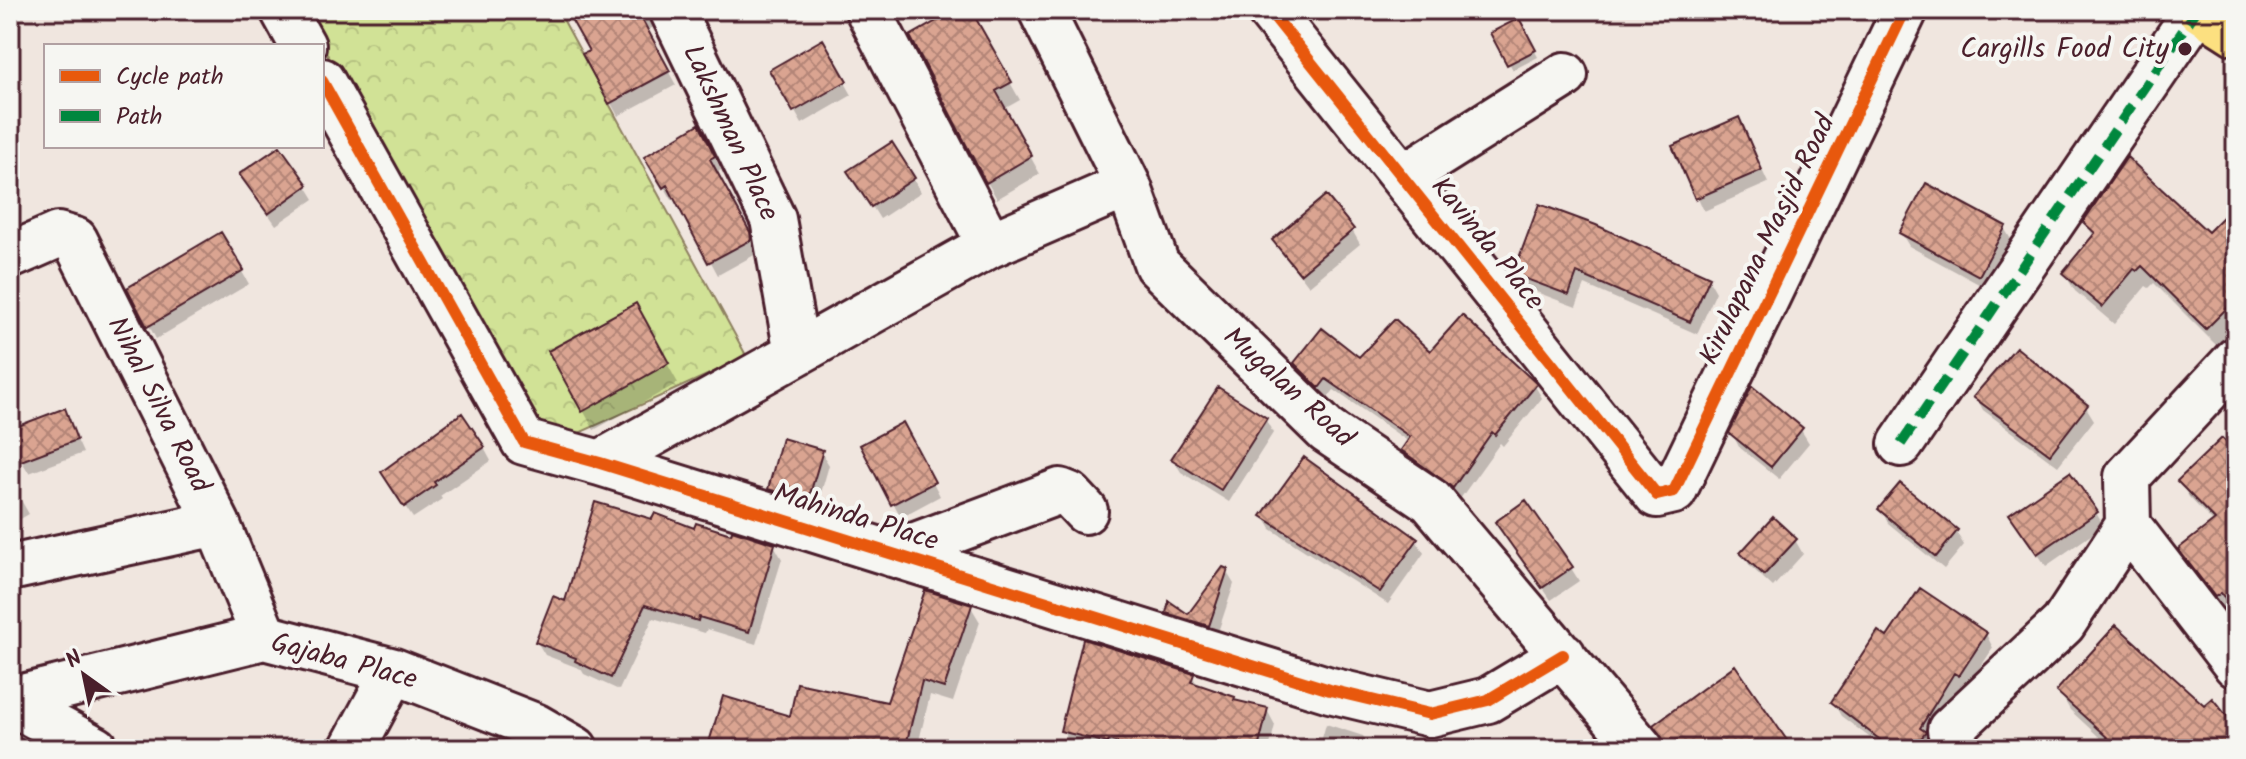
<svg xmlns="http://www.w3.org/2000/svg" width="2246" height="759" font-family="Kalam,sans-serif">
  <defs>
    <pattern id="park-crowns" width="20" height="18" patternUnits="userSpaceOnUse" patternTransform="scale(2)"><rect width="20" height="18" fill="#d1e296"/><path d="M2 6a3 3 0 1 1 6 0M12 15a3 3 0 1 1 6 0" fill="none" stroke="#b5c181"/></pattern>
    <pattern id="building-cross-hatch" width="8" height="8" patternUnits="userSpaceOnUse" patternTransform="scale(2)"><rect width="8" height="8" fill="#daa491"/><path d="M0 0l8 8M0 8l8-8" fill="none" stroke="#b38577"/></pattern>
  </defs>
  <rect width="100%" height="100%" fill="#f0e6df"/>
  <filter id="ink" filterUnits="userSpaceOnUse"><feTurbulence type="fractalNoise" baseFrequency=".0125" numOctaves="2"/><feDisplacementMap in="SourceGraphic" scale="16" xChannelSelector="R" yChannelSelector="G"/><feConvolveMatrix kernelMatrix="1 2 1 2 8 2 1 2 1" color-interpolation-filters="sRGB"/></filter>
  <g filter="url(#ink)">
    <path fill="url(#park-crowns)" stroke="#8e8060" stroke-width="2" d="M303 10H558L747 357 566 439 526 419Z"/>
    <path fill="#0003" d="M568 10H648L654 27 646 31 676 85 618 116 585 55 592 52Z
      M960 10H969L1020 100 1004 109 1040 174 997 199 987 182Z
      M1369 10H1390L1377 20Z
      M1518 20 1538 57 1513 70 1493 34Z
      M822 42 852 95 802 124 772 71Z
      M1739 119 1768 183 1704 211 1675 147Z
      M706 139 721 170 716 173 758 253 718 275 676 197 672 200 647 157Z
      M891 145 921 192 880 219 858 184Z
      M306 186 314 199 276 225 250 188Z
      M1540 206 1708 278 1716 292 1697 334 1585 285 1576 307 1523 287 1515 274Z
      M2085 222 2208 235 2236 233V327L2217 346 2154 283 2149 288 2146 286 2114 324 2075 291 2064 273 2094 237Z
      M2004 228 2012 241 1986 288 1909 246 1901 233Z
      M1352 230 1360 244 1309 286 1275 241Z
      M221 235 249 284 156 339 130 289Z
      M635 306 678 383 594 430 551 352Z
      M1430 354 1535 386 1542 398 1503 446 1500 443 1460 499 1410 463 1403 450 1409 442 1334 390 1327 399 1303 376 1296 364Z
      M1976 397 2086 407 2094 420 2058 466 1983 410Z
      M64 411 83 453 29 473 21 460Z
      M1266 420 1273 433 1229 502 1181 472 1173 459Z
      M1801 430 1809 443 1779 479 1739 447 1732 433Z
      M910 438 940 496 901 517 862 446Z
      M484 448 491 461 440 496 442 499 413 518 391 486Z
      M821 452 829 465 815 514 777 502 770 489Z
      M2236 455V615L2231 608 2226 612 2181 550 2214 523 2189 497 2180 481Z
      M10 481 29 514 10 525Z
      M1881 509 1956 532 1964 545 1944 569 1888 523Z
      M2096 513 2104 526 2046 566 2019 527Z
      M1263 516 1416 540 1424 553 1388 604 1271 529Z
      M653 521 774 545 782 559 756 644 707 629 705 633 653 618 619 690 584 674 581 669 545 655 537 642 566 604Z
      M1506 535 1571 568 1579 581 1551 600Z
      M1795 540 1803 554 1773 587 1750 566 1742 553Z
      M1226 571 1234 584 1216 638 1176 626 1168 613 1189 617Z
      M971 607 980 622 953 702 930 695 917 749H709L791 718 889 704Z
      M1986 634 1993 648 1967 688 1962 684 1928 739 1932 746 1930 749H1885L1841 716 1833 702 1887 639Z
      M1192 676 1199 687 1234 699 1236 702 1267 710 1275 725 1269 749H1087L1071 745 1062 730Z
      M2059 691 2204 707 2236 730V749H2112L2070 710Z
      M1326 724 1363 736 1371 749H1319Z
      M472 736 499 749H465Z"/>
    <path fill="url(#building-cross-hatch)" stroke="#4a1f2b" stroke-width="2" d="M566 10H637L670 71 609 104 582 54 589 51Z
      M956 10H971L1012 82 996 91 1032 156 986 183 910 36Z
      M1519 18 1536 50 1507 65 1490 33Z
      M823 39 847 81 793 112 769 70Z
      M1739 117 1762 170 1695 199 1672 146Z
      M699 124 715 156 710 159 750 232 751 240 708 263 667 185 663 188 644 157Z
      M892 142 915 178 871 207 847 171Z
      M280 146 308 185 268 214 239 174Z
      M2127 157 2208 232 2223 217 2236 230V299L2206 329 2142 266 2137 271 2134 269 2102 307 2062 273 2095 233 2083 222Z
      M1926 183 2006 226 1979 276 1899 233Z
      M1326 195 1354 229 1300 274 1272 240Z
      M1539 204 1596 225 1710 277 1690 322 1577 273 1569 295 1513 274Z
      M221 232 244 270 147 327 127 288Z
      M636 303 669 363 582 412 548 351Z
      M1462 315 1537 384 1495 435 1492 432 1453 488 1401 450 1410 437 1326 379 1319 388 1294 363 1322 328 1359 357 1395 319 1430 351Z
      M2016 347 2088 405 2050 454 1973 397Z
      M1752 386 1803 428 1771 467 1729 433Z
      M1218 387 1267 418 1221 490 1171 459Z
      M65 408 77 440 10 465V429Z
      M462 413 485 447 434 482 436 485 404 507 381 472Z
      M903 422 935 482 891 505 860 445Z
      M782 438 823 450 808 501 768 489Z
      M2222 438 2236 452V615L2221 593 2215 597 2178 549 2215 520 2177 481Z
      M1304 457 1418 539 1380 592 1261 516Z
      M2070 472 2098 512 2037 554 2009 514Z
      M1900 483 1958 530 1936 557 1878 509Z
      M1526 500 1573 567 1542 588 1495 522Z
      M595 502 652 519 655 513 694 528 696 523 731 534 732 530 775 544 749 632 699 617 698 621 645 605 611 678 575 661 576 658 535 642 553 596 565 601Z
      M1773 517 1797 539 1764 575 1740 553Z
      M1223 567 1228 569 1209 626 1166 613 1169 601 1188 614Z
      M1920 588 1987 633 1959 676 1954 673 1920 728 1926 732 1913 749H1892L1831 702 1878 631 1887 637Z
      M925 590 972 605 944 688 922 681 905 749H707L723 696 790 716 797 683 887 702Z
      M2116 625 2204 705 2212 698 2236 727V749H2120L2056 691Z
      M1083 639 1194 674 1191 682 1235 697 1234 700 1268 708 1258 749H1137L1109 740 1108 743 1060 731Z
      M1735 665 1793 749H1668L1653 725Z"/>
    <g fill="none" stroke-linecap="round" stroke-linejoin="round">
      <g stroke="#4a1f2b" stroke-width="50">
        <path id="minor" d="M283 10 303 46
          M672 10 773 219 797 353
          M868 10 990 245
          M1041 10 1128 185 1157 265 1327 431 1431 501 1641 749
          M1269 10 1657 495 1674 491 1905 10
          M322 81 524 442 600 463 1330 690 1430 714 1488 700 1563 655
          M1403 177 1565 75
          M10 256 58 235 75 240 217 523 264 637
          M1901 444 2197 10
          M600 463 990 245 1128 185
          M2128 525 2236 665
          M892 554 1060 491 1070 495 1085 511
          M10 568 217 523
          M10 700 264 637 394 671 535 726 575 749
          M10 702 96 749
          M1950 730 2063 624 2128 525 2127 477 2236 360
          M352 749 394 671"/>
      </g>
      <g stroke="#4a1f2b" stroke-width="50">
        <path id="highway" d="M2200 10 2236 33"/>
      </g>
      <use href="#minor" stroke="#f6f6f2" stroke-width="44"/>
      <use href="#highway" stroke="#fce080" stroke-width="44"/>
      <path stroke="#00873e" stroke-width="10" stroke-dasharray="20 10" stroke-linecap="butt" d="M1901 444 2197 10"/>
      <g stroke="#f6f6f2" stroke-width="17">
        <path id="cycleway" d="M1269 10 1657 495 1674 491 1905 10
          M322 81 524 442 600 463 1330 690 1430 714 1488 700 1563 655"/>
      </g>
      <use href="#cycleway" stroke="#e8590c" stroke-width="12"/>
    </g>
  </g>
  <circle fill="#4a1f2b" stroke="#f6f6f2" stroke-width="3" cx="2185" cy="49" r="8"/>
  <g text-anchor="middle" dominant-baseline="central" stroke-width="8" stroke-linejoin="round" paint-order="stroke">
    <g font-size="28" fill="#4a1f2b" stroke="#f6f6f2" text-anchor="end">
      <text x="2169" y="49">Cargills Food City</text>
    </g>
    <g font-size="28" fill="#4a1f2b" stroke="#f6f6f2">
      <text transform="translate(730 133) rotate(65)">Lakshman Place</text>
      <text transform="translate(1768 240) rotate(-64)">Kirulapana Masjid Road</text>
      <text transform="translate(1487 244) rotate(51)">Kavinda Place</text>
      <text transform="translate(1288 388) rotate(42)">Mugalan Road</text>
      <text transform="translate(158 405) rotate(63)">Nihal Silva Road</text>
      <text transform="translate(856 518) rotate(17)">Mahinda Place</text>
      <text transform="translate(344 662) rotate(15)">Gajaba Place</text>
    </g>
  </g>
  <rect width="2246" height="759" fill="none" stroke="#f6f6f2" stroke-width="40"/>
  <rect x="20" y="20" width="2206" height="719" fill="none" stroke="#4a1f2b" stroke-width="3" filter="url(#ink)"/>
  <rect x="44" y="44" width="280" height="104" fill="#f6f6f2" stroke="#b1a0a2" stroke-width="2"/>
  <rect x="60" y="70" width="40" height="12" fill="#e8590c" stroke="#b1a0a2" stroke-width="2"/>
  <text x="116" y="84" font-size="24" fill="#4a1f2b">Cycle path</text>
  <rect x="60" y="110" width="40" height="12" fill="#00873e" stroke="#b1a0a2" stroke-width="2"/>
  <text x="116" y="124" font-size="24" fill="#4a1f2b">Path</text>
  <g transform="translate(84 675) rotate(327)" stroke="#f6f6f2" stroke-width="6" paint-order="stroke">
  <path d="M0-6L14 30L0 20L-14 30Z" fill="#4a1f2b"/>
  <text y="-12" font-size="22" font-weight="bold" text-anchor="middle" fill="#4a1f2b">N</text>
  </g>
</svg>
